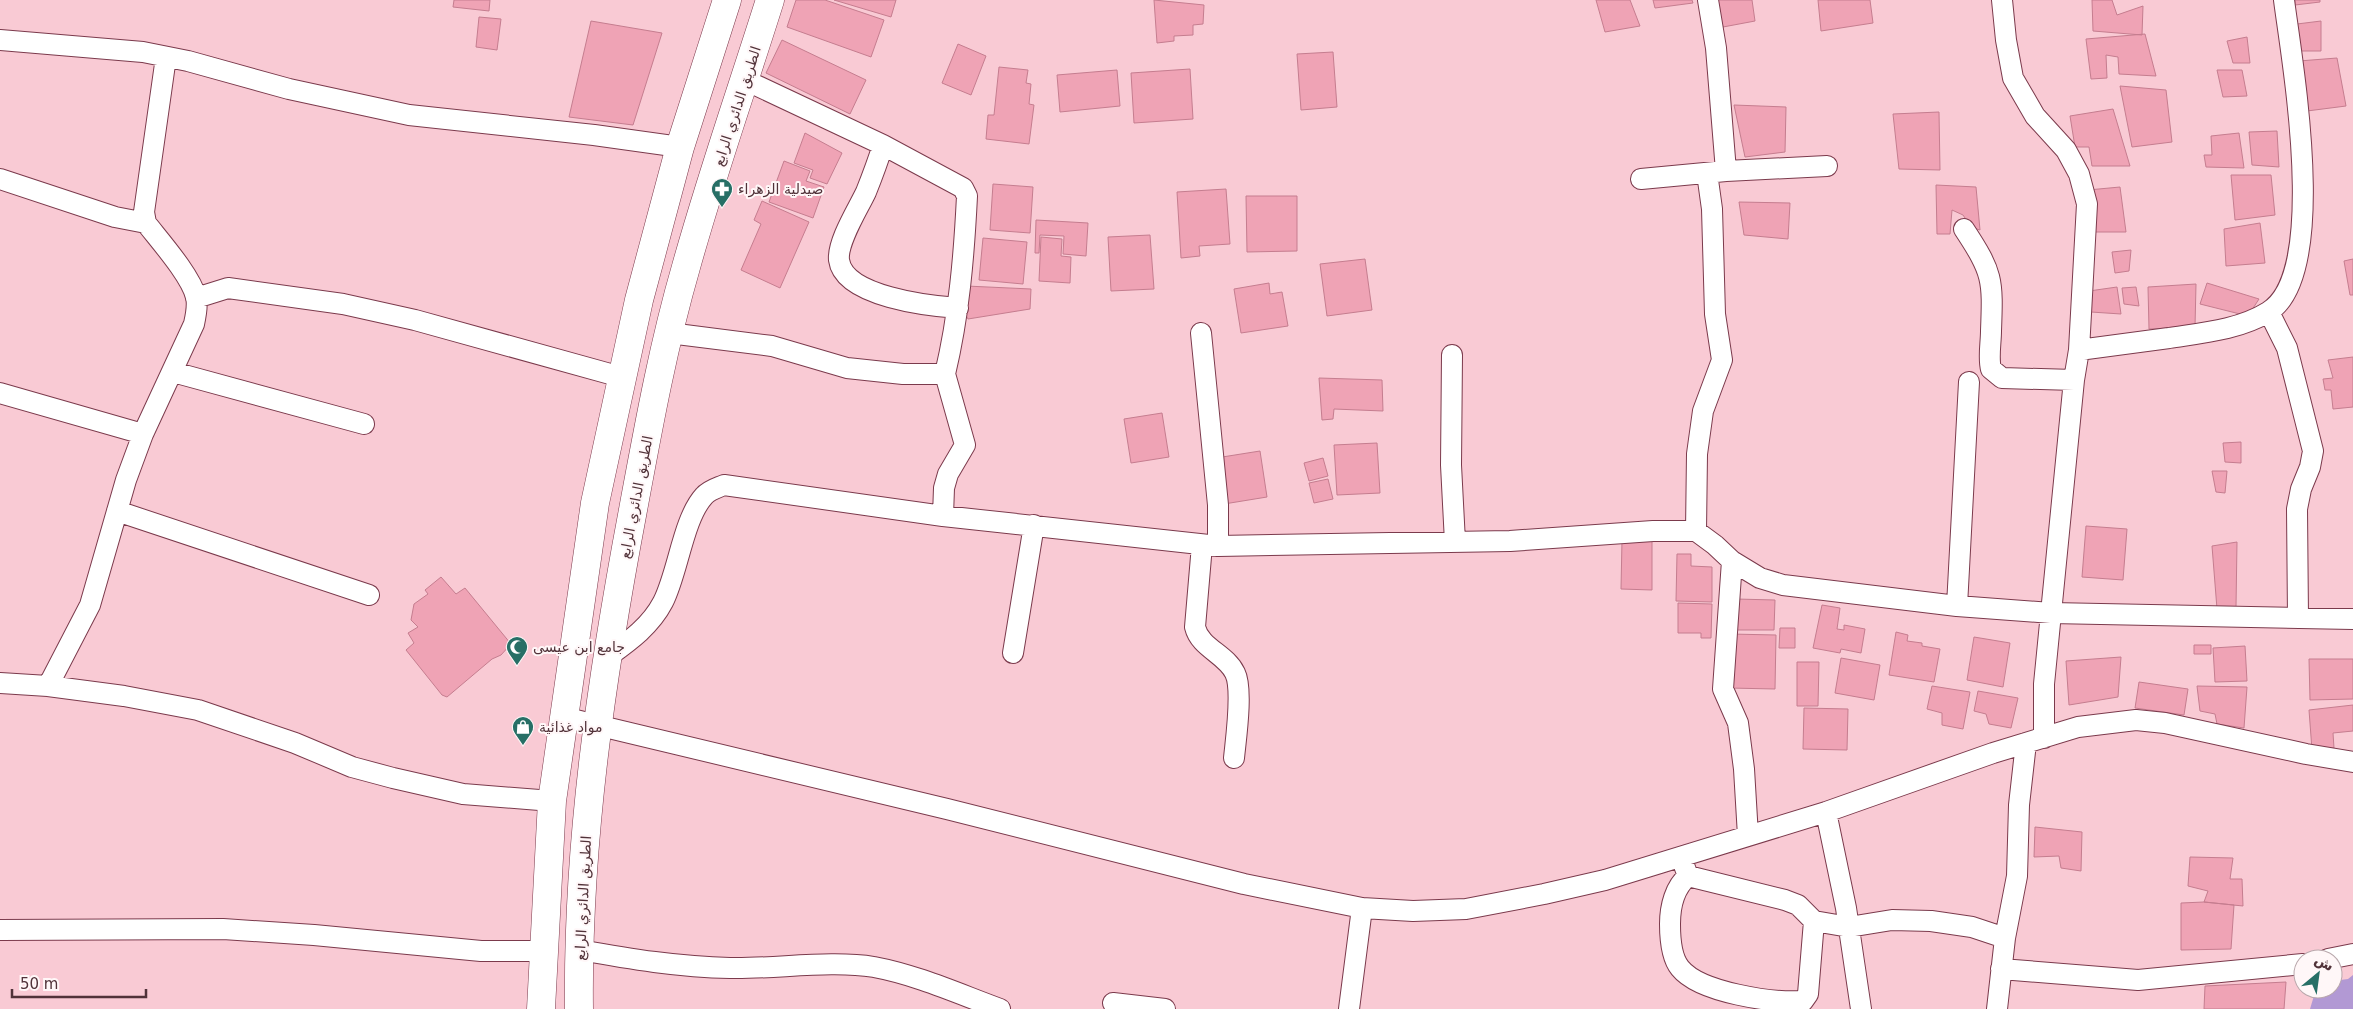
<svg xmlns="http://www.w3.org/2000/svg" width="2353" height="1009" font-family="'DejaVu Sans','Noto Sans Arabic',sans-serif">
  <rect width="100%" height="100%" fill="#f9cad4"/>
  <path fill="#b299d4" d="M2353 975V1009H2310L2316 989H2333V981L2348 979Z"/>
  <path fill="#efa3b5" stroke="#c57d8f" d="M454 0H490L489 11 453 7Z
    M796 0H825L884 20 871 57 787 27Z
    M834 0H896L891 17Z
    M1154 0 1204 5 1203 24 1193 25V35L1174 36V41L1157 43Z
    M1596 0H1630L1640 26 1605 32Z
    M1653 0H1692L1693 3 1655 8Z
    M1716 0H1752L1755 21 1723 27Z
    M1818 0H1870L1873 23 1821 31Z
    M2092 0H2112L2117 15 2143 6 2142 35 2093 31Z
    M2295 0H2320V2L2295 5Z
    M479 17 501 19 497 50 476 47Z
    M591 21 662 33 633 125 569 117Z
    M2321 21V51H2301L2297 24Z
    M2145 34 2156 76 2119 74 2118 57 2106 55 2107 78 2091 79 2086 39Z
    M2247 37 2250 63H2233L2227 41Z
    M782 40 866 80 850 114 766 73Z
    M958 44 986 56 971 95 942 83Z
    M1333 52 1337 107 1301 110 1297 54Z
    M2337 58 2346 106 2307 111 2299 61Z
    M999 67 1028 70 1026 83 1031 84 1029 104 1034 105 1029 144 986 139 988 115H994Z
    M1190 69 1193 119 1134 123 1131 73Z
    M1117 70 1120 106 1060 112 1057 75Z
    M2217 70H2242L2247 96 2223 97Z
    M2120 86 2166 90 2172 142 2132 147Z
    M1734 105 1786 107 1785 152 1745 157Z
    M2113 109 2130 166H2092L2089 147H2075L2070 116Z
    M1939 112 1940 170 1899 169 1893 114Z
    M2277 131 2279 167 2252 165 2249 132Z
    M805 133 842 153 827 184 810 178 813 170 794 163Z
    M2239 133 2244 168 2206 167 2204 155H2212L2211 136Z
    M784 161 810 171 806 181 824 187 813 218 769 202Z
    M2231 175H2271L2275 215 2235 220Z
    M993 184 1033 187 1030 233 990 230Z
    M1936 185 1976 187 1980 230 1971 227 1963 215 1952 210 1950 234H1937Z
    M2120 187 2126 232H2093L2088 190Z
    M1226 189 1230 244 1199 246 1200 256 1181 258 1177 192Z
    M1246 196H1297V251L1247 252Z
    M762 201 809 222 780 288 741 270 761 224 754 220Z
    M1739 202 1790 203 1788 239 1744 235Z
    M1036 220 1088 223 1086 256 1063 254 1064 236 1040 235 1039 253H1035Z
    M2260 223 2265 263 2226 266 2224 229Z
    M1150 235 1154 289 1111 291 1108 237Z
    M1041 237 1062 239 1061 256 1071 257 1070 283 1039 281Z
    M983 238 1027 242 1023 284 979 280Z
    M2131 250 2129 271 2115 273 2112 252Z
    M1365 259 1372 310 1327 316 1320 264Z
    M2353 259V295H2350L2344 261Z
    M1269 283 1270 294 1282 292 1288 326 1241 333 1234 289Z
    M2207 283 2259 299 2248 316 2200 304Z
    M2196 284 2195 327 2149 329 2148 287Z
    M966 286 1031 289 1030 309 968 319 961 306Z
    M2117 287 2121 314 2091 312 2089 291Z
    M2136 287 2139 306 2124 304 2122 288Z
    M2353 357V407L2333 409 2331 390H2325L2323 379 2333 378 2328 360Z
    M1319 378 1382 380 1383 411 1334 409 1333 419 1322 420Z
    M1162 413 1169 457 1131 463 1124 419Z
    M2241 442V463L2225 462 2223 443Z
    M1377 443 1380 493 1337 495 1334 445Z
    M1260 451 1267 497 1224 504 1216 458Z
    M1323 458 1328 476 1309 481 1304 463Z
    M2212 471H2227L2225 493 2216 492Z
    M1328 479 1333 499 1314 503 1309 483Z
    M2086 526 2127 529 2123 580 2082 577Z
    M1622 540H1652V590L1621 589Z
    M2237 542 2236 607 2217 609 2212 546Z
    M1677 554H1691V566L1712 567V602L1676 601Z
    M441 577 456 594 465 588 511 644 501 655 492 659 447 697 442 695 406 650 414 643 408 633 418 627 411 620 414 604 428 594 425 590Z
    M1736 599 1775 600 1774 630H1735Z
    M1678 603 1712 604 1711 638H1701V633H1678Z
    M1822 605 1840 608 1837 629 1844 630V625L1865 629 1861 653 1841 649 1840 653 1813 648Z
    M1780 628H1795V648H1779Z
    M1896 632 1908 635 1907 641 1922 643V646L1940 649 1934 682 1889 675Z
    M1730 634 1776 635 1775 689 1729 688Z
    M1974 637 2010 643 2003 687 1967 680Z
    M2194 645H2211V654H2194Z
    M2245 646 2247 681 2215 682 2213 648Z
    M2121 657 2118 697 2069 705 2066 661Z
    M1841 658 1880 665 1874 700 1835 693Z
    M2309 659H2353V699L2310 700Z
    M1797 662H1819L1818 706H1797Z
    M2139 682 2188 689 2184 715 2135 708Z
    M1932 686 1970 692 1963 729 1942 725V713L1927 709Z
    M2197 686 2247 687 2244 728 2217 724 2215 714 2200 711Z
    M1978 691 2018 698 2011 728 1989 724 1986 714 1974 711Z
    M2353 705V731L2333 733 2334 748 2312 750 2309 710Z
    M1804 708 1848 709 1847 750 1803 749Z
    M2035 827 2082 832 2081 871 2061 868 2059 856 2034 857Z
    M2190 857 2233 858 2230 879H2242L2243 906 2204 902 2208 891 2188 886Z
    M2204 902 2234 905 2231 949 2181 950V903Z
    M2286 982 2284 1009H2204L2205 986Z"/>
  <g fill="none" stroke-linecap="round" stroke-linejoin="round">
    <g stroke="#7b3a4c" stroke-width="22">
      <path id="street" d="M2002 0 2006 40 2013 78 2035 116 2066 150 2079 174 2087 204 2079 350 2074 380 2044 684V738
        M0 40 143 52 188 61 289 89 409 115 594 135 680 147
        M745 80 883 145 963 188 967 196C964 257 959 315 945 374
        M883 145C878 161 872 177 866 192 858 209 837 242 839 260 844 297 930 306 958 308
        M1726 171 1827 166
        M0 179 115 217 146 223
        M1641 179 1726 171 1716 48 1708 0
        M1964 229C1993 273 1993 279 1991 331 1991 343 1988 358 1991 369L2002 378 2074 380
        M196 298 228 288 343 304 415 320 621 377
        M2269 312 2287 348 2313 451 2310 467 2301 489 2297 509 2298 618
        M669 333 772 346 847 368 903 374H945L965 445 948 474 944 488 943 516
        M1201 333 1218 505V546
        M2079 350C2109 346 2139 342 2169 338 2201 333 2239 330 2268 312 2330 275 2292 62 2284 0
        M1452 355 1451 465 1455 542
        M173 372 364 424
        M0 393 143 434
        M117 511 369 595
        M1696 531 1697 454 1703 411 1722 360 1715 314 1712 209 1707 173
        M1202 545 1195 627C1200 648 1226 654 1235 673 1243 689 1236 738 1234 758
        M1732 561 1723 689 1738 723 1744 769 1748 836
        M1957 606 1969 382
        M1013 653 1034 525
        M606 658C628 642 650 627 663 602 678 573 683 519 704 496 709 490 717 488 724 485L943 516 1218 546 1510 541 1653 531H1696L1715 545 1732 561 1760 578 1783 585 1957 606 2051 613 2353 619
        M0 683 48 686 124 696 198 710 295 743 352 767 393 778 463 794 552 801
        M48 686 90 605 126 480 143 434 194 324C196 315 198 305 196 297 191 276 160 241 146 223L144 212 166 57
        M563 717 947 809 1244 884 1362 908 1413 911 1466 909 1544 894 1605 880 1826 812 1993 753 2078 727 2136 720 2165 723 2306 754 2353 762
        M1826 812 1846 908 1861 1009
        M1681 857 1688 876 1785 900 1798 905 1814 921 1849 927 1892 920 1931 921 1972 927 2005 938
        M1688 876C1675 887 1670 906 1670 924 1670 937 1671 957 1680 968 1700 993 1773 1003 1803 1001L1808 994 1814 921
        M0 930 223 929 314 935 481 951H542
        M580 950C630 959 679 967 730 968 776 969 831 960 874 967 917 975 959 994 1000 1009
        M2328 959 2353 954
        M2001 969 2138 980 2303 964
        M1113 1003 1165 1009
        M1349 1009 1362 908
        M1997 1009 2005 938 2017 876 2019 805 2026 743"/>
    </g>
    <g stroke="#7b3a4c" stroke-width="29">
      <path id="primary" d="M541 1009 552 801 595 503 639 300 680 147 727 0
        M579 1009C577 841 602 674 633 510 648 429 663 346 686 267 711 177 742 89 770 0"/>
    </g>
    <use href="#street" stroke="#fff" stroke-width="20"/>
    <use href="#primary" stroke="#fff" stroke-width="28"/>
  </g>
  <defs>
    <g id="pharmacy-pin" transform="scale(1.125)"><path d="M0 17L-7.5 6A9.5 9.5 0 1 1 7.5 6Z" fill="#276f66" stroke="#fff7f8"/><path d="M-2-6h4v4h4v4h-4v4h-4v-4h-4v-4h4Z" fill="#fff"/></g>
    <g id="mosque-pin" transform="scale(1.125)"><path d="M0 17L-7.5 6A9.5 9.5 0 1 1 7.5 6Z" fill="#276f66" stroke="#fff7f8"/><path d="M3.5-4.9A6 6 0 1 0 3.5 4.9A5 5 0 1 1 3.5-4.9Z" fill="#fff"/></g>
    <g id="shop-pin" transform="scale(1.125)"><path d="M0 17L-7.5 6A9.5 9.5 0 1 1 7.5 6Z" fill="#276f66" stroke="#fff7f8"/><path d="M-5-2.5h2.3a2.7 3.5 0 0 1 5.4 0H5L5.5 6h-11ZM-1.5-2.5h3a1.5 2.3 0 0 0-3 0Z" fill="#fff"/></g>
  </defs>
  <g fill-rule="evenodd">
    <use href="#pharmacy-pin" x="722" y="189"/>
    <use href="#mosque-pin" x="517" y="647"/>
    <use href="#shop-pin" x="523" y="727"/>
  </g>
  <g text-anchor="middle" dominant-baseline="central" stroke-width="4" stroke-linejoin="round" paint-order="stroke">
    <g font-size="14" fill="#513239" stroke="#fff7f8">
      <text transform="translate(737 106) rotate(-72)">الطريق الدائري الرابع</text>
      <text transform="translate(636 497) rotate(-79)">الطريق الدائري الرابع</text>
      <text transform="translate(583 898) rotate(-87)">الطريق الدائري الرابع</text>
    </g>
    <g font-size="14" fill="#513239" stroke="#fff7f8" text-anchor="start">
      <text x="738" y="189">صيدلية الزهراء</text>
      <text x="533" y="647">جامع ابن عيسى</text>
      <text x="539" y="727">مواد غذائية</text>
    </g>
  </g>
  <g transform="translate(2318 974) rotate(29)"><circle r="24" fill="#fff7f8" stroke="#b9a8ac"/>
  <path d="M0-4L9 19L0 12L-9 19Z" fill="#276f66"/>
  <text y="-8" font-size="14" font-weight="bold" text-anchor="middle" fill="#513239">ش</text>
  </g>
  <path d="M12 989v8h134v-8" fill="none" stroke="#513239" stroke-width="2.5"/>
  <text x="20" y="989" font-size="15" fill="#513239" stroke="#fff7f8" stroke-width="4" paint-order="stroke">50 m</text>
</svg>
